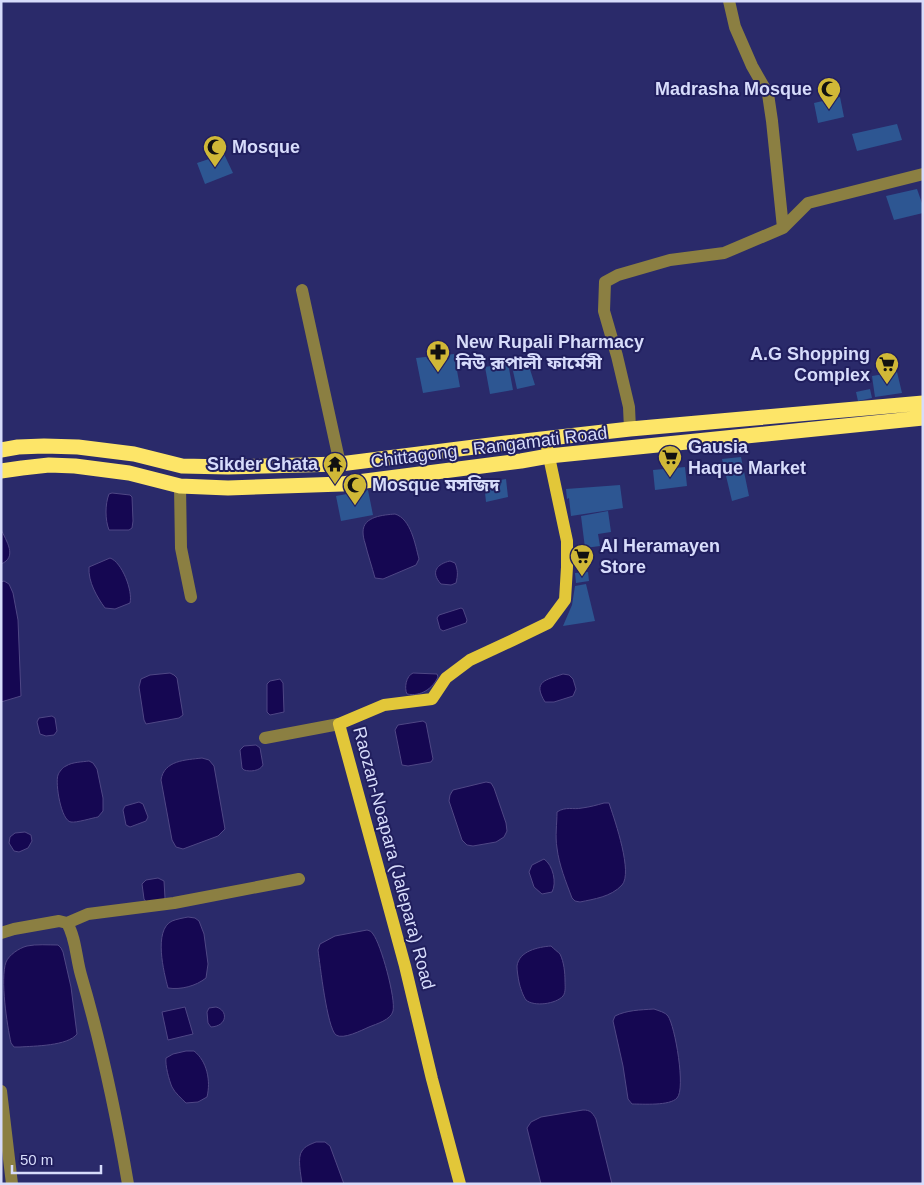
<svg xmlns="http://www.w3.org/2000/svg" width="924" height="1185" font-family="Helvetica,'Noto Sans Bengali',sans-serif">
  <rect width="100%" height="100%" fill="#2a2a6a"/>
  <path fill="#150752" stroke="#4f4785" d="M112 493 130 495 132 497 133 521 132 528 129 530H109C105 520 105 504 109 494Z
    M395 514C411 519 415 544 419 559L416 565 383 579 375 578C372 567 368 555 365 543 364 540 363 536 363 532 363 516 384 515 395 514Z
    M1 529C6 541 18 557 1 564Z
    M110 558C122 562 133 591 130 603L115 609 105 608C97 597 88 582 89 567Z
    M450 561 455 563C458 570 458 575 456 583L451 585 441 584C430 572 437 564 450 561Z
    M4 581 9 584 13 593 18 620 21 696 1 702V582Z
    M461 608 463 609 467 620 466 623 443 631 440 629 437 618 439 615Z
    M170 673 174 675 177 678 183 715 179 718 146 724 144 720 139 687 141 679 150 675Z
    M413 673 437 674 438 677C433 688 421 697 407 694 404 688 406 676 413 673Z
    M563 674 569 675 573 679 576 689 573 696 554 702H545C532 681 546 680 563 674Z
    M280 679 283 683 284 712 270 715 267 712V684L270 681Z
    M52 716 55 718 57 731 54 735 46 736 40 734 37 722 39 718Z
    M423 721 426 723 433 759 431 762 408 766 402 765 395 730 398 725Z
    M256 745 260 748 263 765C260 771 250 772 244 770L242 768 240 750 244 746Z
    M202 758 209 760 214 766 225 829 218 836 183 849 176 847 172 840 161 780C164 760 186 760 202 758Z
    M89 761 93 763 97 769 103 798V811L98 817C92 818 76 823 71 822 61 821 55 783 58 775 59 772 63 767 66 766 72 762 82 762 89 761Z
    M486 782 491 783 494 788 506 823 507 831 504 837 496 842 473 846 467 845 462 840 449 801 450 795 453 790Z
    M139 802 143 804 148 817 146 821 130 827 126 825 123 810 125 806Z
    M604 803H609L610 806C615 821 633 873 622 885 611 897 594 899 580 902L575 901 572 898C566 882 559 865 557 848 555 836 557 824 557 812 566 806 573 810 582 808 590 807 597 805 604 803Z
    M25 832 31 835 32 841 28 848 19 852 14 851 9 843 10 837 15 833Z
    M544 859C553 865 557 883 552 892L542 894 534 887 529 872 532 865Z
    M158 878 164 881 165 898 161 902 147 903 144 899 142 884 146 880Z
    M188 917 195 918 199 921 204 934 208 964 206 978C196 986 181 990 168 988 164 973 153 930 172 921 177 919 183 918 188 917Z
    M367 930C370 931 371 931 373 934 381 944 396 999 393 1011 391 1020 376 1024 369 1027 362 1030 343 1040 336 1035 327 1028 320 964 318 950L320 944 335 936Z
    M58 945 61 948 63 952 71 987 77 1034C68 1046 34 1046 20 1047H14L11 1043C7 1025 0 979 6 962 9 955 19 948 27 946 36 944 48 945 58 945Z
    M551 946C554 949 558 952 560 954 564 962 565 973 565 981 565 986 566 992 563 996 556 1004 534 1007 526 1000 523 996 520 987 519 982 518 977 517 971 517 966 519 951 538 947 551 946Z
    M185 1007 193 1034 168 1040 162 1012Z
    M216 1007C228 1010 228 1026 211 1027L208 1023 207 1012 209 1008Z
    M654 1009C659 1011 665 1012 668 1016 675 1026 686 1089 677 1098 670 1106 643 1104 632 1104L628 1099 623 1066 613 1021 615 1016C627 1010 640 1010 654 1009Z
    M186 1051H194C207 1061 211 1081 207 1097L198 1102 186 1103C181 1098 175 1093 172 1087 169 1080 165 1065 166 1058L173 1054Z
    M583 1110C590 1110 592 1112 596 1119L612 1184H541L527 1128 531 1122 541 1117Z
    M316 1142H325L330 1146 344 1184H302C301 1175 297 1157 302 1151 305 1146 311 1144 316 1142Z"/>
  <path fill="#2d5692" d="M840 97 844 117 818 123 814 103Z
    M897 124 902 140 857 151 852 134Z
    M224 154 233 173 205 184 197 163Z
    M917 189 923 206V213L894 220 886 196Z
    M454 354 460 387 423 393 416 358Z
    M527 360 535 385 517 389 511 362Z
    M508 363 513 390 490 394 485 367Z
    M897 372 902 393 875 397 872 376Z
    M870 389 872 398 858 401 856 392Z
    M741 457 749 496 732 501 722 459Z
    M685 467 687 486 655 490 653 470Z
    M506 479 508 497 486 502 484 483Z
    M620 485 623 508 571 516 569 498 567 499 566 489Z
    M368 490 373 515 341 521 336 496Z
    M608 511 611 532 598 534 600 546 585 548 581 516Z
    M588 572 589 581 576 583 575 573Z
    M586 584 595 621 563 626 572 605 575 586Z"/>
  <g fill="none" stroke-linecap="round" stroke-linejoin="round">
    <path stroke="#8b7f42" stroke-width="12" d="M729 1 735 27 752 66 768 94 772 121 783 228
      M302 290 340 464
      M630 429 629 407 617 356 604 311 605 282 618 275 670 260 724 253 783 228 808 203 923 174
      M180 486 181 548 191 597
      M265 738 339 724
      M67 923 88 914 174 903 299 879
      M1 933 14 929 59 921 67 923C76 938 76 958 81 975 101 1043 116 1113 128 1184
      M1 1091 12 1184"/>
    <path stroke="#e2c739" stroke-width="12" d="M460 1184 432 1079 405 966 339 724 384 705 432 699 446 678 470 660 513 640 548 623 565 600 567 567V541L545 438"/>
    <path stroke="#fde568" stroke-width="15" d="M1 450 18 447 44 446 78 447 134 454 182 466 228 467 340 464 506 443 630 429 923 403
      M1 471 22 468 49 465 75 466 129 473 180 486 228 488 342 484 521 461 549 456 923 418"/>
  </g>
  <defs>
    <g id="mosque-pin" transform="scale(1.25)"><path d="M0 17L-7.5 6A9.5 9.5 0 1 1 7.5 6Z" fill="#d0b837" stroke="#211f5e"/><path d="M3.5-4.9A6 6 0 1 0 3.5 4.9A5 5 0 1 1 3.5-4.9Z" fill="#111"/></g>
    <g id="pharmacy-pin" transform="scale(1.25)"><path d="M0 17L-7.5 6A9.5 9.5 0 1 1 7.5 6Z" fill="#d0b837" stroke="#211f5e"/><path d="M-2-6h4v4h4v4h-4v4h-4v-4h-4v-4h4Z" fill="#111"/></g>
    <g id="supermarket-pin" transform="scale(1.25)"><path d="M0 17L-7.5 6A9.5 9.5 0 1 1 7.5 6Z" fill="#d0b837" stroke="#211f5e"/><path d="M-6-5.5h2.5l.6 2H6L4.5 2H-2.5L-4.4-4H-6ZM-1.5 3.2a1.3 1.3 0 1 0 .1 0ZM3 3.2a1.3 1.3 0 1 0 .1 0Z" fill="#111"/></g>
    <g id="temple-pin" transform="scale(1.25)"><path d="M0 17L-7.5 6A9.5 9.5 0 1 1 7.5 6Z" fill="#d0b837" stroke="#211f5e"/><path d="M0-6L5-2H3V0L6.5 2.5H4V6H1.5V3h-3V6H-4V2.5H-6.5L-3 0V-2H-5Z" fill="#111"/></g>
  </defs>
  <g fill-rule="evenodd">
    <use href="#mosque-pin" x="829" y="89"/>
    <use href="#mosque-pin" x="215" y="147"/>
    <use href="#pharmacy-pin" x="438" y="352"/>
    <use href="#supermarket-pin" x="887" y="364"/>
    <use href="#supermarket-pin" x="670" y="457"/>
    <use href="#temple-pin" x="335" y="464"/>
    <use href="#mosque-pin" x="355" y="485"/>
    <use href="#supermarket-pin" x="582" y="556"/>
  </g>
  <g text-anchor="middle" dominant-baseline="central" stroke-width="4" stroke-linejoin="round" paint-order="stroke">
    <g font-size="18" font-weight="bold" fill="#d7dcfb" stroke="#211f5e" text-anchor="start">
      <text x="812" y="89" text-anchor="end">Madrasha Mosque</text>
      <text x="232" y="147">Mosque</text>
      <text x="456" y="342">New Rupali Pharmacy<tspan x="456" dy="21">নিউ রূপালী ফার্মেসী</tspan></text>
      <text x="870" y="354" text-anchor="end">A.G Shopping<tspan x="870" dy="21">Complex</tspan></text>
      <text x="688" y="447">Gausia<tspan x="688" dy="21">Haque Market</tspan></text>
      <text x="318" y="464" text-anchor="end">Sikder Ghata</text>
      <text x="372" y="485">Mosque মসজিদ</text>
      <text x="600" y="546">Al Heramayen<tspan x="600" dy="21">Store</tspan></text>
    </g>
    <g font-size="18" fill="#d7dcfb" stroke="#211f5e">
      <text transform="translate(489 447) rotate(-7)">Chittagong - Rangamati Road</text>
      <text transform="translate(394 858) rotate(75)">Raozan-Noapara (Jalepara) Road</text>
    </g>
  </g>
  <rect width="924" height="1185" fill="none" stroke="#d7dcfb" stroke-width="5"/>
  <path d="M12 1165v8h89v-8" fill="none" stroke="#d7dcfb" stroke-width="2.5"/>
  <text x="20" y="1165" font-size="15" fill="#d7dcfb" stroke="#211f5e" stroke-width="4" paint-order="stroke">50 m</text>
</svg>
